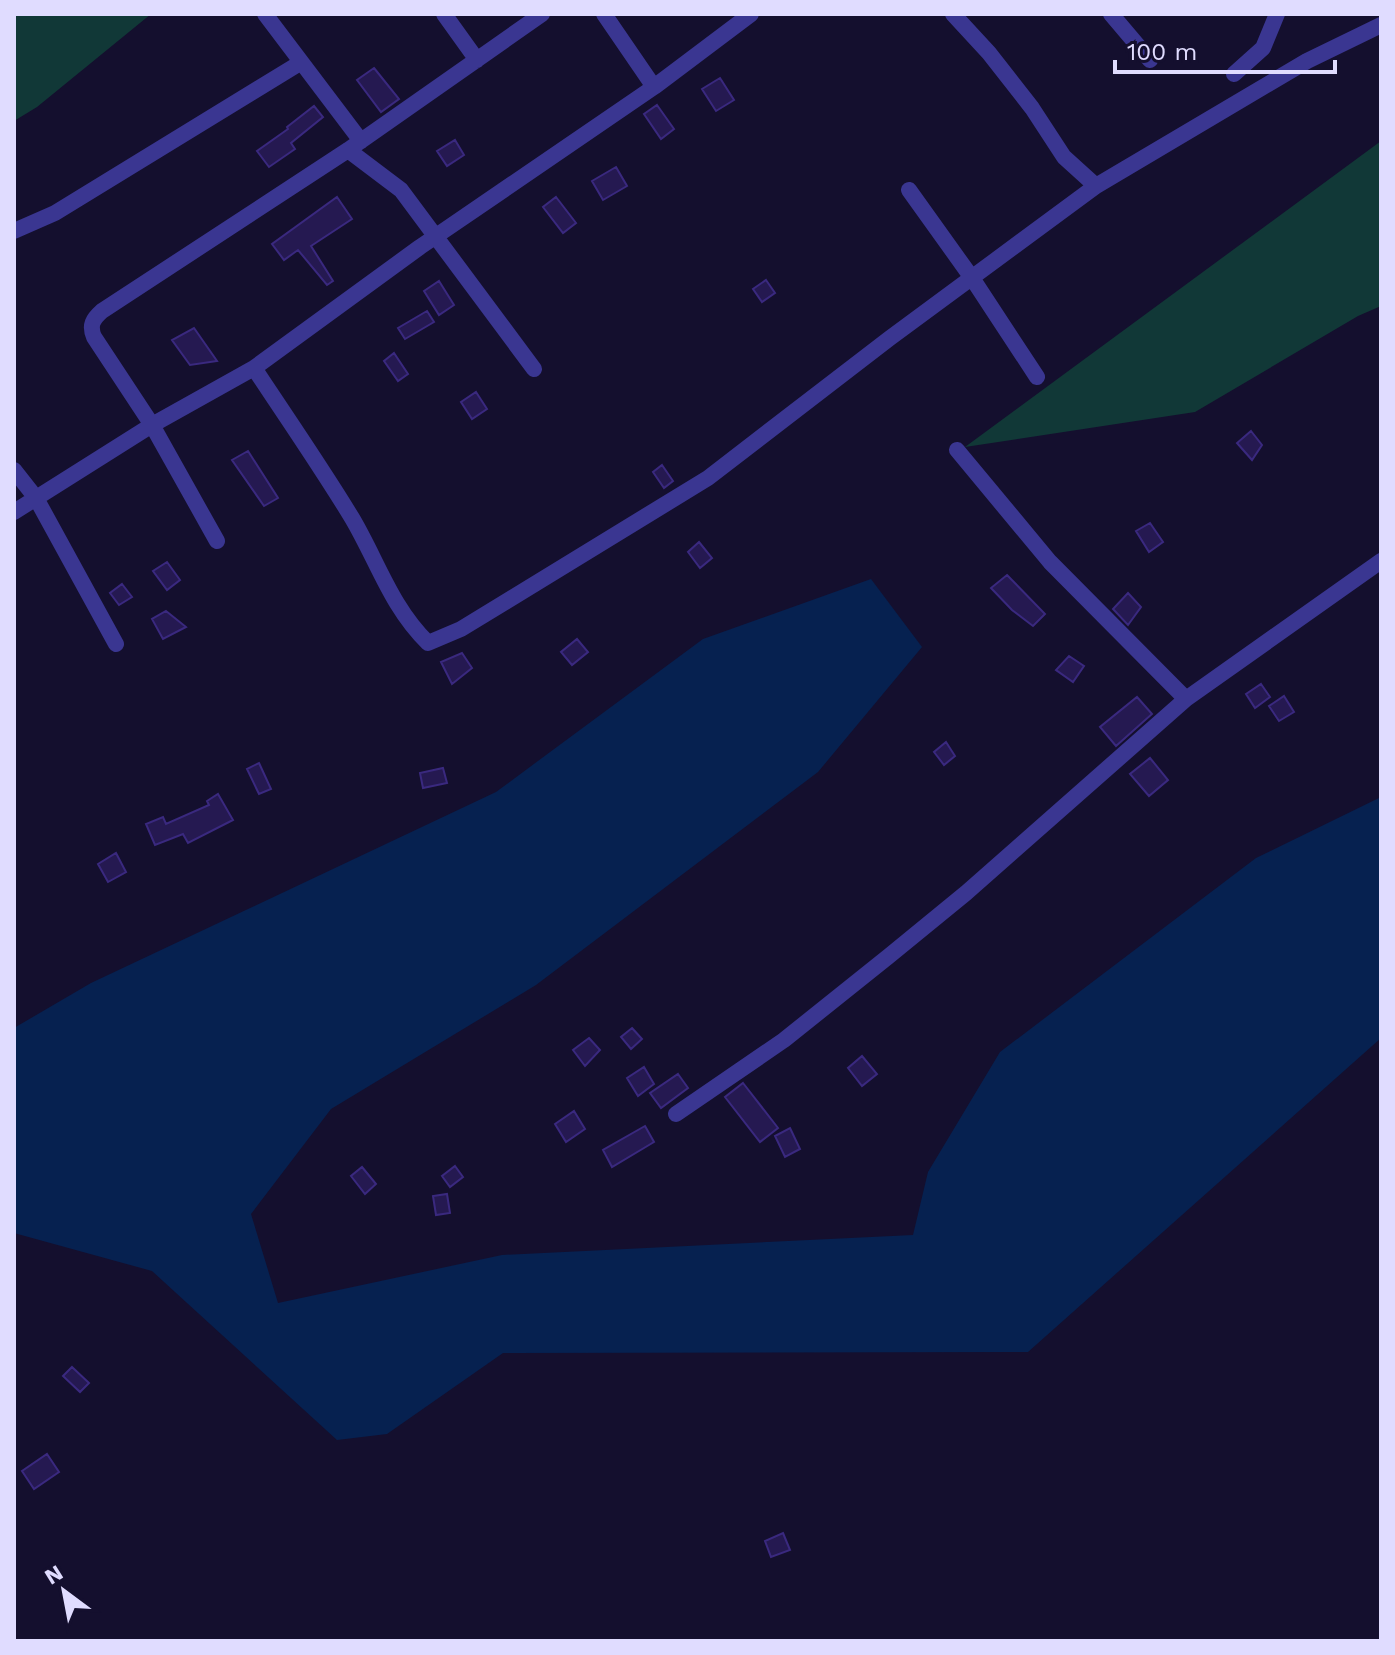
<svg xmlns="http://www.w3.org/2000/svg" width="1395" height="1655" font-family="'Work Sans',sans-serif">
  <rect width="100%" height="100%" fill="#140f2e"/>
  <path fill="#113837" d="M14 14H151L37 107 14 121Z
    M1381 141V306L1358 316 1195 412 965 447Z"/>
  <path fill="#062150" d="M871 579 922 647 818 772 536 985 331 1109 251 1214 278 1303 502 1255 913 1235 928 1172 1000 1052 1256 858 1381 797V1038L1028 1352 503 1353 387 1434 337 1440 152 1271 14 1233V1028L91 983 496 792 703 639Z"/>
  <path fill="#251951" stroke="#3a297f" stroke-width="2" d="M374 68 399 99 381 112 357 80Z
    M720 78 734 100 716 111 702 89Z
    M657 105 674 129 661 139 644 114Z
    M314 106 323 117 291 143 295 149 269 167 257 151 288 129 287 127Z
    M455 140 464 155 447 166 437 151Z
    M616 167 627 186 603 200 592 181Z
    M337 197 352 219 311 246 333 281 327 285 298 250 284 260 272 244Z
    M556 197 576 223 563 233 543 207Z
    M766 280 775 293 762 302 753 289Z
    M439 281 454 305 439 315 424 291Z
    M427 311 434 322 405 339 398 328Z
    M194 328 217 361 190 365 172 340Z
    M394 353 408 374 398 381 384 361Z
    M476 392 487 409 472 419 461 402Z
    M1251 431 1262 445 1252 460 1237 443Z
    M248 451 278 498 264 506 232 460Z
    M662 465 673 481 664 488 653 472Z
    M1150 523 1163 542 1149 552 1136 531Z
    M699 542 712 558 700 568 688 552Z
    M167 562 180 580 167 590 153 571Z
    M1007 575 1045 614 1033 626 1012 610 991 588Z
    M122 584 132 597 119 605 110 593Z
    M1128 593 1141 607 1128 625 1113 609Z
    M166 611 186 627 163 639 152 619Z
    M577 639 588 652 572 665 561 652Z
    M462 653 472 668 452 684 441 662Z
    M1069 656 1084 666 1073 682 1056 670Z
    M1261 684 1270 697 1255 708 1246 694Z
    M1284 696 1294 712 1279 721 1269 706Z
    M1137 697 1152 714 1116 746 1100 727Z
    M946 742 955 756 944 765 934 752Z
    M1150 758 1168 780 1149 796 1130 774Z
    M259 763 271 789 259 794 247 769Z
    M443 768 447 783 423 788 420 773Z
    M218 794 233 820 188 843 183 834 155 845 146 824 163 817 166 824 209 805 207 801Z
    M116 853 126 872 108 882 98 864Z
    M632 1028 642 1039 631 1049 621 1037Z
    M589 1038 600 1050 585 1066 573 1050Z
    M862 1056 877 1074 862 1086 848 1068Z
    M644 1067 654 1084 638 1096 627 1078Z
    M678 1074 688 1088 661 1108 650 1093Z
    M743 1083 778 1128 760 1142 725 1097Z
    M574 1111 585 1129 566 1142 555 1124Z
    M645 1126 654 1142 612 1167 603 1150Z
    M790 1128 800 1149 785 1157 775 1136Z
    M455 1166 463 1177 450 1187 442 1176Z
    M362 1167 376 1184 365 1194 351 1176Z
    M447 1194 450 1213 436 1215 433 1196Z
    M72 1367 89 1383 80 1392 63 1376Z
    M47 1454 59 1472 34 1489 22 1471Z
    M783 1533 790 1550 771 1557 765 1541Z"/>
  <g fill="none" stroke-linecap="round" stroke-linejoin="round">
    <path stroke="#3a3691" stroke-width="16" d="M265 14 361 141
      M444 14 477 60
      M604 14 654 87
      M953 14 989 53 1032 108 1064 157 1096 186
      M1111 14 1150 60
      M1234 74 1263 48 1277 14
      M348 150 401 190 534 369
      M909 190 972 278 1037 377
      M14 231 55 213 300 63
      M254 368C287 418 321 467 352 518 377 560 391 607 428 643L461 629 708 478 890 338 1096 186 1307 61 1381 25
      M957 450 1050 562 1186 699
      M14 470 36 498 116 644
      M14 512 152 425 254 368 420 247 654 87 751 14
      M217 541 152 425 94 337C89 325 93 319 102 311L348 150 542 14
      M676 1114 784 1040 889 956 966 893 1186 699 1381 561"/>
  </g>
  <rect width="1395" height="1655" fill="none" stroke="#e0dcff" stroke-width="32"/>
  <g transform="translate(64 1591) rotate(328)" stroke="#140f2e" stroke-width="6" paint-order="stroke">
  <path d="M0-6L14 30L0 20L-14 30Z" fill="#e0dcff"/>
  <text y="-12" font-size="22" font-weight="bold" text-anchor="middle" fill="#e0dcff">N</text>
  </g>
  <path d="M1115 60v12h220v-12" fill="none" stroke="#e0dcff" stroke-width="4"/>
  <text x="1127" y="60" font-size="24" fill="#e0dcff" stroke="#140f2e" stroke-width="6" paint-order="stroke">100 m</text>
</svg>
